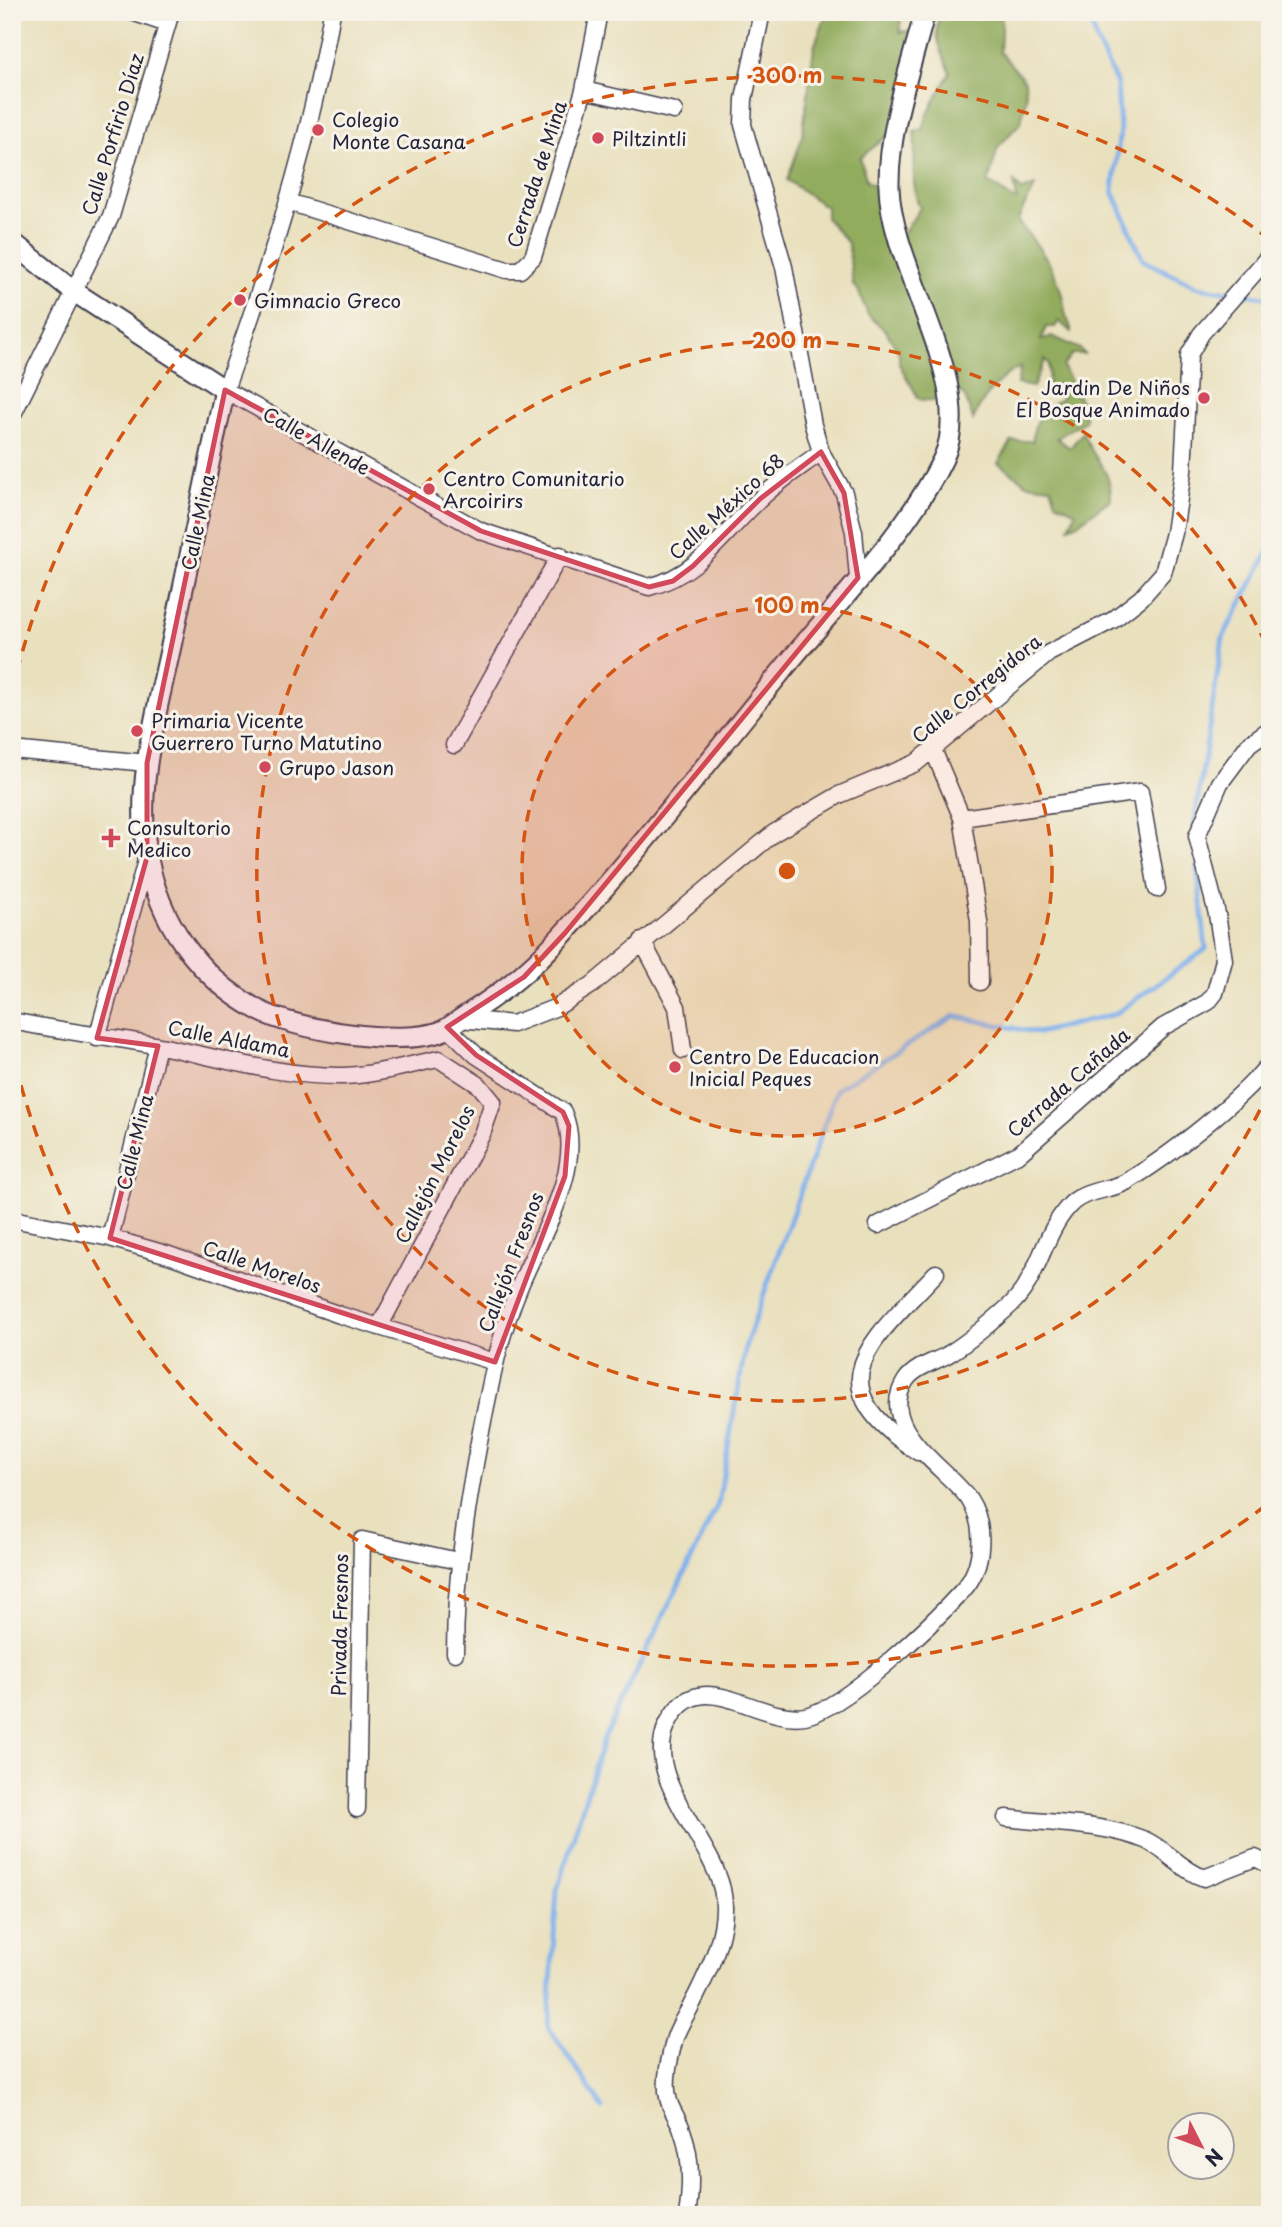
<svg xmlns="http://www.w3.org/2000/svg" width="1282" height="2227" font-family="'Playpen Sans',sans-serif">
  <rect width="100%" height="100%" fill="#f7f3e8"/>
  <filter id="ink" filterUnits="userSpaceOnUse"><feTurbulence type="fractalNoise" baseFrequency=".0143" numOctaves="2"/><feDisplacementMap in="SourceGraphic" scale="14" xChannelSelector="R" yChannelSelector="G"/><feConvolveMatrix kernelMatrix="1 2 1 2 8 2 1 2 1" color-interpolation-filters="sRGB"/></filter>
  <filter id="wash" filterUnits="userSpaceOnUse"><feTurbulence type="fractalNoise" baseFrequency=".00686" numOctaves="4" result="noise"/><feDisplacementMap in="SourceGraphic" scale="28" xChannelSelector="R" yChannelSelector="G"/><feGaussianBlur stdDeviation="1.57" result="paint"/><feColorMatrix in="noise" values="0 0 0 0 0 0 0 0 0 0 0 0 0 0 0 0 0 1.4 0 .05"/><feComposite in="paint" operator="in"/></filter>
  <g filter="url(#wash)">
    <rect width="100%" height="100%" fill="#e9e0bd"/>
    <path fill="#92ac5d" stroke="#5a674c" stroke-width="2" d="M827 12H901L900 32 914 30 909 118 860 158 867 182 886 189 901 237 920 208C908 181 918 161 914 132L923 129C928 108 941 91 950 72 942 53 931 32 941 12H1002L1000 52 1025 81 1026 98 1021 122 998 147 988 183C1001 187 1007 199 1017 200L1014 182 1022 191 1035 186C1030 200 1021 208 1018 222 1042 250 1061 274 1065 312 1066 320 1072 324 1071 332L1059 321 1055 327H1046L1041 340 1052 336 1080 349 1084 354H1072L1063 366 1085 410V421L1057 438 1070 448 1083 432C1092 461 1112 467 1111 500 1097 507 1083 523 1069 527L1076 512 1056 502 1051 487 1027 484 998 463 1012 441H1033C1031 425 1046 405 1061 399L1064 386 1048 385 1049 365 1045 359 1033 387 1017 384 1021 367C1000 375 982 399 973 420L965 397 945 378 935 401 919 399 899 364V353L886 331 868 315 858 290 853 285 848 243 826 218V207L787 180 802 138 814 47Z"/>
    <g fill="none" stroke-linecap="round" stroke-linejoin="round">
      <path stroke="#81b1ec" stroke-width="5" d="M1088 12 1096 40 1117 84 1120 130 1113 191 1143 260 1198 287 1270 298
        M1194 826 1223 637 1270 549
        M603 2108 548 2027 557 1890 604 1738 718 1504 746 1344 837 1089 954 1016 1038 1033 1115 1014 1206 949 1197 866"/>
    </g>
  </g>
  <g filter="url(#ink)">
    <g fill="none" stroke-linecap="round" stroke-linejoin="round">
      <g stroke="#403e4e" stroke-width="19">
        <path id="minor" d="M132 12 167 24
          M332 12C310 142 270 266 225 390L481 531 649 587C700 574 724 532 761 498 779 481 801 467 821 452
          M762 12 744 99 743 125 784 267 813 425 821 452 844 493 854 532 858 578
          M584 90 674 111
          M288 202 507 270H520L533 257 584 90 599 12
          M12 416 111 216 171 12
          M454 745 560 555
          M12 750 147 763
          M934 752 962 818 979 921 980 982
          M962 818 1140 792 1157 889
          M642 941 677 1007 683 1050
          M460 1019 513 1024 557 1007 592 985 774 833 839 795 916 763 1049 653 1113 620 1141 598 1163 573 1174 533 1183 471 1189 355 1201 334 1270 255
          M12 1021C61 1031 111 1037 160 1046 221 1058 281 1077 344 1076 376 1075 408 1065 439 1059
          M447 1027 476 1055 563 1112C587 1166 539 1238 519 1288 501 1331 492 1376 483 1421 468 1499 455 1574 455 1653
          M97 1038 147 857
          M12 1219 110 1238 169 1255 340 1315 495 1362
          M878 1225 1020 1153 1163 1027 1208 1002 1215 993 1224 960 1217 914 1197 836 1220 783 1249 744 1270 729
          M110 1238 158 1046
          M379 1327 482 1134 493 1102 479 1085 439 1059
          M918 1452C811 1383 873 1341 936 1273
          M357 1809 362 1540 458 1561
          M1006 1818C1051 1824 1103 1823 1145 1840 1166 1849 1181 1870 1204 1878L1255 1858 1270 1865
          M687 2215C692 2185 692 2156 681 2127 677 2117 669 2107 668 2097 664 2080 670 2057 674 2041 677 2028 686 2016 692 2004 709 1971 731 1927 722 1889 710 1838 643 1778 667 1725 697 1659 757 1724 805 1716 844 1709 934 1622 963 1590 984 1567 986 1525 969 1499 948 1469 874 1427 906 1380 915 1367 934 1362 947 1355 967 1343 987 1326 1005 1310 1040 1281 1040 1239 1068 1207 1083 1189 1107 1192 1126 1182 1170 1156 1238 1102 1270 1063"/>
      </g>
      <g stroke="#403e4e" stroke-width="23">
        <path id="tertiary" d="M12 242 73 291 225 390C206 475 189 561 171 646 157 712 135 785 147 853 158 921 198 977 258 1010 295 1030 402 1047 442 1031 451 1027 460 1019 468 1014 525 979 555 944 599 894 663 821 723 743 785 667 836 604 908 532 943 459 978 385 891 269 889 187 888 129 911 67 925 12"/>
      </g>
      <use href="#minor" stroke="#fff" stroke-width="16"/>
      <use href="#tertiary" stroke="#fff" stroke-width="19"/>
    </g>
  </g>
  <path fill="#d1495b" fill-opacity="0.2" stroke="#d1495b" stroke-width="5" stroke-linejoin="round" d="M225 390 481 531 649 587 673 581 693 566 760 499 821 452 844 493 858 578 565 933 524 977 447 1027 476 1055 563 1112 569 1126 565 1176 495 1362 110 1238 158 1046 97 1038 147 857V763Z"/>
  <circle cx="787" cy="871" r="265" fill="#d45411" fill-opacity=".12"/>
  <g fill="none" stroke="#d45411" stroke-width="3.5" stroke-dasharray="12 9">
    <circle cx="787" cy="871" r="265"/>
    <path d="M1269 1091A530 530 0 1 1 1269 651"/>
    <path d="M1265 1506A795 795 0 0 1 12 1050M12 692A795 795 0 0 1 1265 236"/>
  </g>
  <g fill="#d1495b" stroke="#f7f3e8" stroke-width="2.5">
    <circle cx="318" cy="130" r="7"/>
    <circle cx="598" cy="138" r="7"/>
    <circle cx="240" cy="300" r="7"/>
    <circle cx="1204" cy="398" r="7"/>
    <circle cx="429" cy="489" r="7"/>
    <circle cx="137" cy="731" r="7"/>
    <circle cx="265" cy="767" r="7"/>
    <path d="M107.5 827.5h7v7h7v7h-7v7h-7v-7h-7v-7h7z"/>
    <circle cx="675" cy="1067" r="7"/>
  </g>
  <g text-anchor="middle" dominant-baseline="central" stroke-width="6" stroke-linejoin="round" paint-order="stroke">
    <g font-size="19" fill="#22223b" stroke="#f7f3e8" text-anchor="start">
      <text x="332" y="119">Colegio<tspan x="332" dy="22">Monte Casana</tspan></text>
      <text x="612" y="138">Piltzintli</text>
      <text x="254" y="300">Gimnacio Greco</text>
      <text x="1190" y="387" text-anchor="end">Jardin De Niños<tspan x="1190" dy="22">El Bosque Animado</tspan></text>
      <text x="443" y="478">Centro Comunitario<tspan x="443" dy="22">Arcoirirs</tspan></text>
      <text x="151" y="720">Primaria Vicente<tspan x="151" dy="22">Guerrero Turno Matutino</tspan></text>
      <text x="279" y="767">Grupo Jason</text>
      <text x="127" y="827">Consultorio<tspan x="127" dy="22">Medico</tspan></text>
      <text x="689" y="1056">Centro De Educacion<tspan x="689" dy="22">Inicial Peques</tspan></text>
    </g>
    <g font-size="19" fill="#22223b" stroke="#f7f3e8">
      <text transform="translate(112 134) rotate(-73)">Calle Porfirio Díaz</text>
      <text transform="translate(536 174) rotate(-72)">Cerrada de Mina</text>
      <text transform="translate(317 440) rotate(29)">Calle Allende</text>
      <text transform="translate(726 506) rotate(-42)">Calle México 68</text>
      <text transform="translate(197 522) rotate(-78)">Calle Mina</text>
      <text transform="translate(976 688) rotate(-39)">Calle Corregidora</text>
      <text transform="translate(229 1038) rotate(11)">Calle Aldama</text>
      <text transform="translate(1068 1082) rotate(-41)">Cerrada Cañada</text>
      <text transform="translate(134 1142) rotate(-76)">Calle Mina</text>
      <text transform="translate(434 1174) rotate(-63)">Callejón Morelos</text>
      <text transform="translate(510 1262) rotate(-69)">Callejón Fresnos</text>
      <text transform="translate(262 1266) rotate(19)">Calle Morelos</text>
      <text transform="translate(339 1625) rotate(-89)">Privada Fresnos</text>
    </g>
  </g>
  <circle cx="787" cy="871" r="10" fill="#d45411" stroke="#f7f3e8" stroke-width="3.5"/>
  <g font-size="21" text-anchor="middle" font-weight="bold" fill="#d45411" stroke="#f7f3e8" stroke-width="6" stroke-linejoin="round" paint-order="stroke">
    <text x="787" y="83">300 m</text>
    <text x="787" y="348">200 m</text>
    <text x="787" y="613">100 m</text>
  </g>
  <rect width="1282" height="2227" fill="none" stroke="#f7f3e8" stroke-width="42"/>
  <g transform="translate(1201 2146) rotate(132)"><circle r="33" fill="#f7f3e8" stroke="#a29fa3" stroke-width="2"/>
  <path d="M0-5L12 26L0 18L-12 26Z" fill="#d1495b"/>
  <text y="-10" font-size="19" font-weight="bold" text-anchor="middle" fill="#22223b">N</text>
  </g>
</svg>
